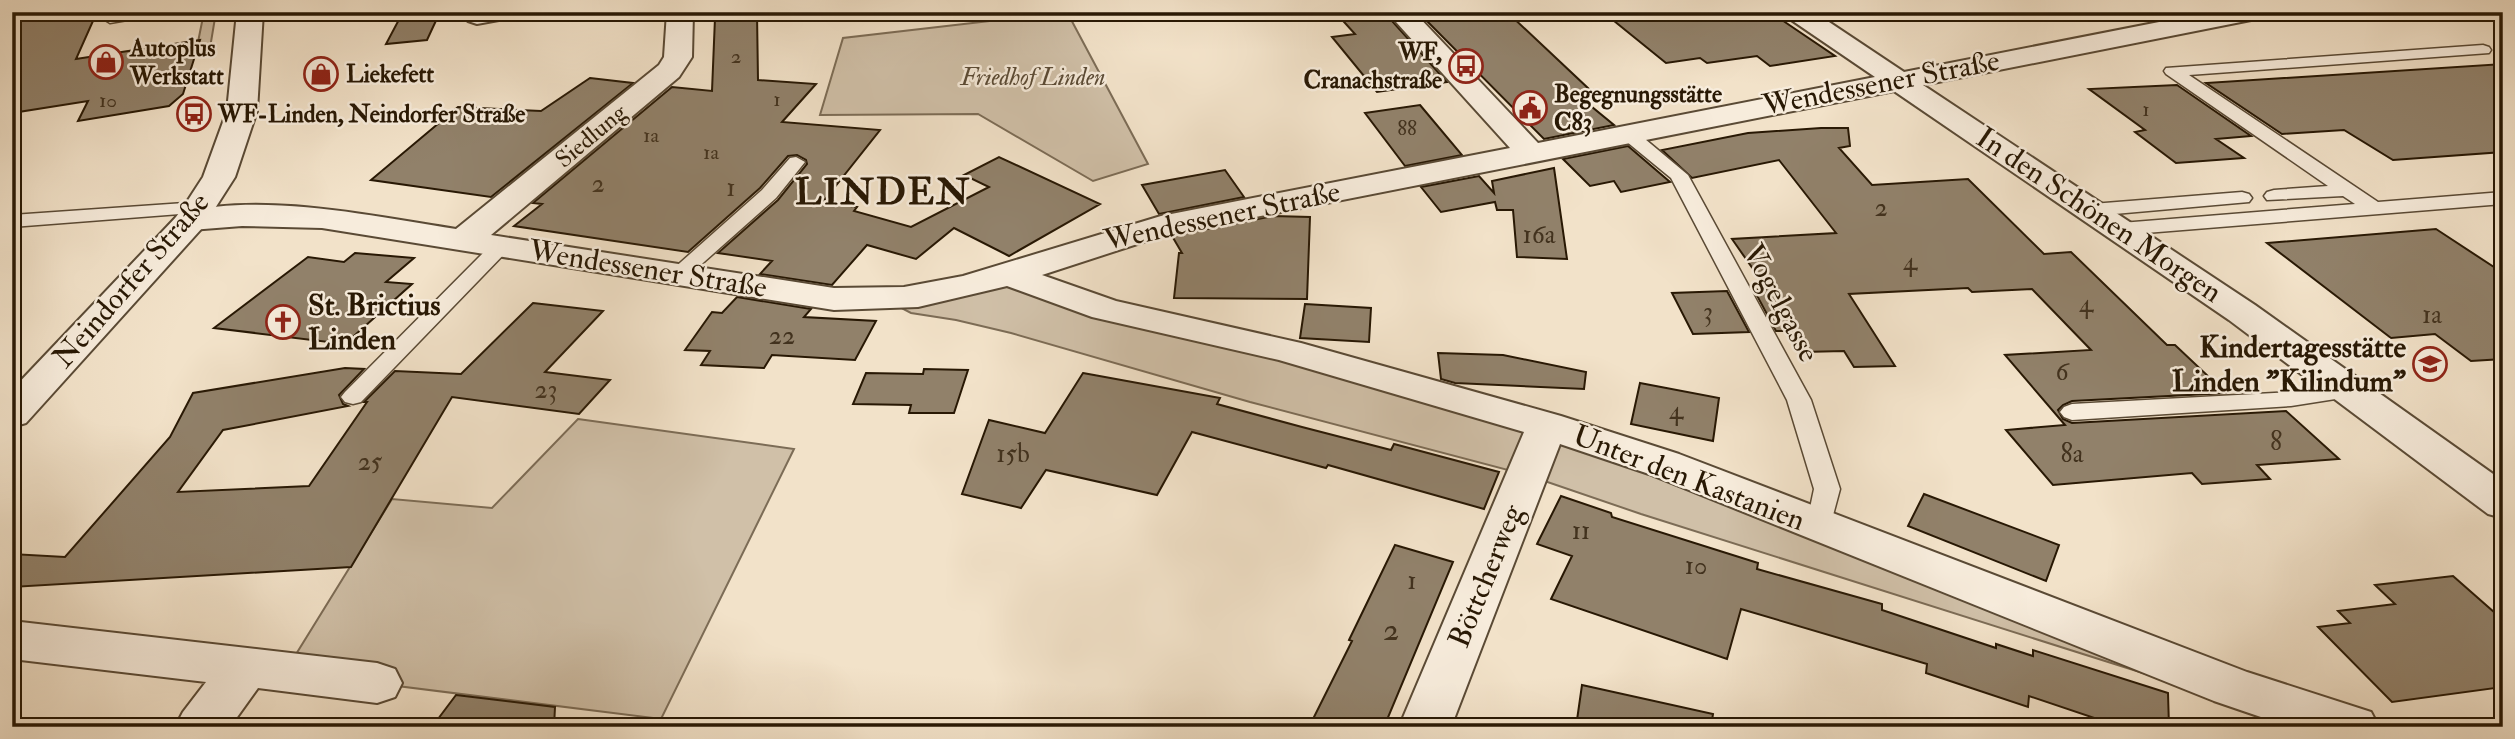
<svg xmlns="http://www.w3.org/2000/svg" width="2515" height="739" font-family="'IM FELL Double Pica',serif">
  <rect width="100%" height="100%" fill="#f2e2c9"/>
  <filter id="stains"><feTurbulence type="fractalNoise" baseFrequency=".00286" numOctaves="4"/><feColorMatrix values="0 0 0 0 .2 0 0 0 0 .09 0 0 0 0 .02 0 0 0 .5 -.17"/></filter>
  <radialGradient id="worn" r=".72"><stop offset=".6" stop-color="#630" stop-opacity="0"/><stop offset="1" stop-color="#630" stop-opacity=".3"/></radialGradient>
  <path fill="#d0c0a8" stroke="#7c6c56" stroke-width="2" d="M204 12H216L209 54 195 57Z
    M1067 12 1148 164 1093 181 978 114 820 115 843 38Z
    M1010 275 1547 425 2232 687 2146 674 1641 514 1527 475 1250 402 1011 333 956 320 911 313 886 300Z
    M578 419 794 449 661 719 285 672 392 499 492 508Z"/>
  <path fill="#91816a" stroke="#281804" stroke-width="2" d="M12 12H97L76 59 200 40 183 94 169 106 78 121 88 101 12 113Z
    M403 12H440L427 40 386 44Z
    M1335 12H1384L1447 82 1377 92 1332 37 1355 34Z
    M1418 12H1507L1590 90 1575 93 1614 125 1544 139Z
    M1603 12H1770L1835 56 1770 66 1757 56 1707 63 1700 58 1666 63Z
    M757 13 758 80 816 84 782 122 880 130 823 202 857 207 854 211 911 227 989 187 964 175 999 157 1100 204 1009 256 954 228 916 259 867 245 832 285 760 274 772 261 718 253 778 200 807 164 806 160 797 155 788 156 760 188 688 252 514 226 542 204 533 203 672 87 712 91 715 18Z
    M2503 64V152L2393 160 2344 130 2282 134 2206 83Z
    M590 78 633 83 491 197 371 180 458 107 541 111Z
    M2177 85 2251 136 2216 139 2244 158 2176 163 2135 132 2145 130 2089 89Z
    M1420 105 1462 155 1405 166 1365 113Z
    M1821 128H1848L1850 146 1839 148 1872 185 1968 179 2044 254 2071 252 2167 345H2175L2226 393 2072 401 2063 405 2058 410 2063 419 2072 423 2286 411 2339 459 2257 465 2270 479 2202 484 2192 473 2053 485 2006 430 2065 425 2005 355 2091 350 2032 289 1972 292 1968 288 1849 294 1895 366 1854 367 1844 351 1803 352 1791 331H1776L1754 290 1767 289 1732 239 1836 233 1779 160 1692 178 1662 150 1748 133Z
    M1628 146 1670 182 1621 192 1614 181 1590 186 1563 159Z
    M1554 168 1567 259 1517 257 1513 210H1497L1495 202 1441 212 1421 187 1479 176 1494 193 1492 181Z
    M1225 170 1244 197 1159 214 1142 185Z
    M1273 216 1310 217 1307 299 1174 298 1179 253H1182L1172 236Z
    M2436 229 2503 273V359L2471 361 2435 334 2391 338 2267 243Z
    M355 253 414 258 386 282 412 284 345 344 214 328 308 257 344 262Z
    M1727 291 1749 332 1693 334 1672 293Z
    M737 297 811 309 804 317 876 321 855 360 772 355 764 368 701 365 710 351 685 350 712 312 722 313Z
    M533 303 603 311 545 372 610 380 579 414 452 397 351 567 12 587V554L65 557 170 437 193 393 345 368 364 369 339 395 343 404 348 406 223 430 178 492 309 486 367 402H364L395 371 461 374Z
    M1305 304 1371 308 1369 342 1300 338Z
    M1438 353 1503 355 1586 372 1584 389 1455 383 1441 379Z
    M924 369 968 370 954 413H909L911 405 853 404 866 373 923 374Z
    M1083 373 1220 398 1217 404 1302 427 1391 450 1394 444 1499 472 1484 509 1328 465 1326 468 1192 432 1157 495 1046 470 1021 508 962 494 989 420 1045 433Z
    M1640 383 1719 398 1713 441 1631 424Z
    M1924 494 2059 545 2046 581 1908 526Z
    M1561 496 1611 513 1612 517 1758 563 1757 569 1882 604V610L1996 648V644L2033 656V650L2168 693 2169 727H2121L2029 696 2028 707 1926 673 1927 664 1741 609 1727 659 1551 599 1572 556 1537 544Z
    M1395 545 1453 562 1384 727H1309L1352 641 1349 640Z
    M2453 576 2503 620V687L2392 702 2318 627 2350 623 2338 611 2395 604 2375 585Z
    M1582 685 1713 714 1711 727H1576Z
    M456 695 555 707 554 727H432Z"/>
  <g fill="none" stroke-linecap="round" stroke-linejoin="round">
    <g stroke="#5a4a35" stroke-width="3">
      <path id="service" d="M152 12 145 17 110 23 102 18 105 15Z
        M2483 45 2489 47 2491 50 2489 53 2189 75 2378 202 2503 192V204L2121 235 2114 233 2111 229 2114 225 2121 223 2355 204 2343 196 2267 200 2264 196 2267 192 2274 190 2328 186 2166 74 2164 71 2166 68Z
        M1627 128 1633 129 1688 175 1811 400 1840 489 1828 534 1819 536 1810 534 1806 527 1814 489 1787 400 1671 178 1621 137 1618 133Z
        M796 157 805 162 776 198 686 278H672L669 274 672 270 762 190 790 158Z
        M2242 192 2249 194 2252 198 2249 202 2092 216 2082 210 2092 204Z
        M199 202 206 204 209 208 206 212 12 227V215Z
        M502 239 509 241 512 245 509 249 361 402 353 404 345 402 341 397 345 392 495 241Z
        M2353 383 2361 385 2365 390 2361 395 2291 406 2072 420 2064 417 2060 412 2064 407 2072 404 2291 392Z"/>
    </g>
    <g stroke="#5a4a35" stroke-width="4">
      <path id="minor" d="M465 12H519L515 17 477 24 468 21Z
        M667 12H693L692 57 679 77 491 235 834 288 904 287 963 276 1161 216 1510 148 1387 12H1414L1538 143 1875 77 1787 17 1783 12H1814L1904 72 2210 12H2264L2260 17 2251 20 1923 85 2255 305 2503 481V518L2488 514 2229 320 1894 91 1165 235 1042 275 1116 301 1301 343 1561 416 1679 454 2247 672 2371 712 2379 727H2290L2214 701 1649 474 1560 444 1451 727H1399L1524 432 1279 360 1092 317 1007 286 918 307 834 310 322 228 242 226 191 230 179 227 174 220 179 213C264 192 371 216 456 229L659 65 664 57Z
        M12 621 377 663 395 669 402 683 395 697 377 703 258 688 230 727H175L183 712 206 682 12 659Z"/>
    </g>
    <g stroke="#5a4a35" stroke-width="4">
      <path id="tertiary" d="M237 12H263L257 111 235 177 203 227 26 423 12 427V390L179 214 203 177 227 111Z"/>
    </g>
    <use href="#service" fill="#f7ecdc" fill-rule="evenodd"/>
    <use href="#minor" fill="#f7ecdc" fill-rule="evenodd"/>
    <use href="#tertiary" fill="#f7ecdc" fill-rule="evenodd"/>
  </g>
  <defs>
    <g id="shop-ring" transform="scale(1.75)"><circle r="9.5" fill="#f7ecdc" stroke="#8f2418" stroke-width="1.5"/><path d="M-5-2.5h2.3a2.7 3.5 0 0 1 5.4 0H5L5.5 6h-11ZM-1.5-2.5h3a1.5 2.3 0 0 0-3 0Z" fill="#8f2418"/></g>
    <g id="bus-ring" transform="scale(1.75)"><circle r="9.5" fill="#f7ecdc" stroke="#8f2418" stroke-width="1.5"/><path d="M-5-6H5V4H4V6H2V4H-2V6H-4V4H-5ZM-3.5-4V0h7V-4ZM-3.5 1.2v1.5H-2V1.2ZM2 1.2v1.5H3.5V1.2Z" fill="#8f2418"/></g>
    <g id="civic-ring" transform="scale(1.75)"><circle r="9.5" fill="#f7ecdc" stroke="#8f2418" stroke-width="1.5"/><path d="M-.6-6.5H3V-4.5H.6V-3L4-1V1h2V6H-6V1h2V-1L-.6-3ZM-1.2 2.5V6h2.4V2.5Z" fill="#8f2418"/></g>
    <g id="church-ring" transform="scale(1.75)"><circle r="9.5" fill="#f7ecdc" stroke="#8f2418" stroke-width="1.5"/><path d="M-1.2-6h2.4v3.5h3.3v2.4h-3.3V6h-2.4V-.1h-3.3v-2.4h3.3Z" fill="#8f2418"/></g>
    <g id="school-ring" transform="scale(1.75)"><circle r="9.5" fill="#f7ecdc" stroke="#8f2418" stroke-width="1.5"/><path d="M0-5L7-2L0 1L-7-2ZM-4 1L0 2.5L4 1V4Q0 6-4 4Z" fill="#8f2418"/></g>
  </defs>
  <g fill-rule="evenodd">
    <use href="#shop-ring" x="106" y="62"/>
    <use href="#bus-ring" x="1466" y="66"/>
    <use href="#shop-ring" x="321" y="74"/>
    <use href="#civic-ring" x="1530" y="108"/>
    <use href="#bus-ring" x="194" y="114"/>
    <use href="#church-ring" x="283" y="322"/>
    <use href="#school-ring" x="2430" y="364"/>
  </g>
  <g text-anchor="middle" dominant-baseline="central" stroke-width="5" stroke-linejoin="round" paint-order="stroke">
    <g font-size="21" fill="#42321e">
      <text x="736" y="56">2</text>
      <text x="777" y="99">1</text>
      <text x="108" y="100">10</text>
      <text x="2146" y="109">1</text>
      <text x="1407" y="128">88</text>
      <text x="651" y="135">1a</text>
      <text x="711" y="152">1a</text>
    </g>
    <g font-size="24" font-weight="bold" fill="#281804" stroke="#f7ecdc" text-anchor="start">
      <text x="130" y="48">Autoplus<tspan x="130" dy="28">Werkstatt</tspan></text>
      <text x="1442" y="52" text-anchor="end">WF,<tspan x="1442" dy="28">Cranachstraße</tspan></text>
      <text x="346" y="74">Liekefett</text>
      <text x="1554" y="94">Begegnungsstätte<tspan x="1554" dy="28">C83</tspan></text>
      <text x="218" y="114">WF-Linden, Neindorfer Straße</text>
    </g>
    <g font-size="24" font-style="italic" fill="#5a4a35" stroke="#f7ecdc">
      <text x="1033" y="77">Friedhof Linden</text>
    </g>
    <g font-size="24" fill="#281804" stroke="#f7ecdc">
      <text transform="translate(591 136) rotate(-40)">Siedlung</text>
    </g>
    <g font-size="26" fill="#42321e">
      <text x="598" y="184">2</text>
      <text x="731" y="188">1</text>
      <text x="1881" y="208">2</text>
      <text x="1539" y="235">16a</text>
      <text x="1910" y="262">4</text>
      <text x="2086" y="304">4</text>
      <text x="1708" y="312">3</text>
      <text x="2432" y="315">1a</text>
      <text x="782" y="336">22</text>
      <text x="2062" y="372">6</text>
      <text x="546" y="390">23</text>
      <text x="1676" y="411">4</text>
      <text x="2276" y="442">8</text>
      <text x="1013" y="454">15b</text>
      <text x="2072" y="454">8a</text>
      <text x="370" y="462">25</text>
      <text x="1581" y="531">11</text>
      <text x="1696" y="566">10</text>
      <text x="1412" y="581">1</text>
    </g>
    <g font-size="30" fill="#281804" stroke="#f7ecdc">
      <text transform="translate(1881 83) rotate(-11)">Wendessener Straße</text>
      <text transform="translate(2099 215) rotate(34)">In den Schönen Morgen</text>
      <text transform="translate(1222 216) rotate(-12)">Wendessener Straße</text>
      <text transform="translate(648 269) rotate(9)">Wendessener Straße</text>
      <text transform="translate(131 280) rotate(-49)">Neindorfer Straße</text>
      <text transform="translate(1781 303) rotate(62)">Vogelgasse</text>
      <text transform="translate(1689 478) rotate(21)">Unter den Kastanien</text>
      <text transform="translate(1486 576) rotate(-68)">Böttcherweg</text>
    </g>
    <g font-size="30" font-weight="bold" fill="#281804" stroke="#f7ecdc" text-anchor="start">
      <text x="308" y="305">St. Brictius<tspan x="308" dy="34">Linden</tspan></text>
      <text x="2406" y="347" text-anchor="end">Kindertagesstätte<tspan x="2406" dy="34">Linden "Kilindum"</tspan></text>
    </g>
    <g font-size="32" fill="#42321e">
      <text x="1391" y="630">2</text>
    </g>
    <g font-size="37" font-weight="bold" letter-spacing="2" fill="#281804" stroke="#f7ecdc">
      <text x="883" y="192">LINDEN</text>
    </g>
  </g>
  <rect width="2515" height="739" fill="none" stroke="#f2e2c9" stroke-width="42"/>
  <rect x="14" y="14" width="2487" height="711" fill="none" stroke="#281804" stroke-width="3.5"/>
  <rect x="21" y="21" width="2473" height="697" fill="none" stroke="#281804" stroke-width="2"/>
  <rect width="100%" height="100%" filter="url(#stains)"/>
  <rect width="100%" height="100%" fill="url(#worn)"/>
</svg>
